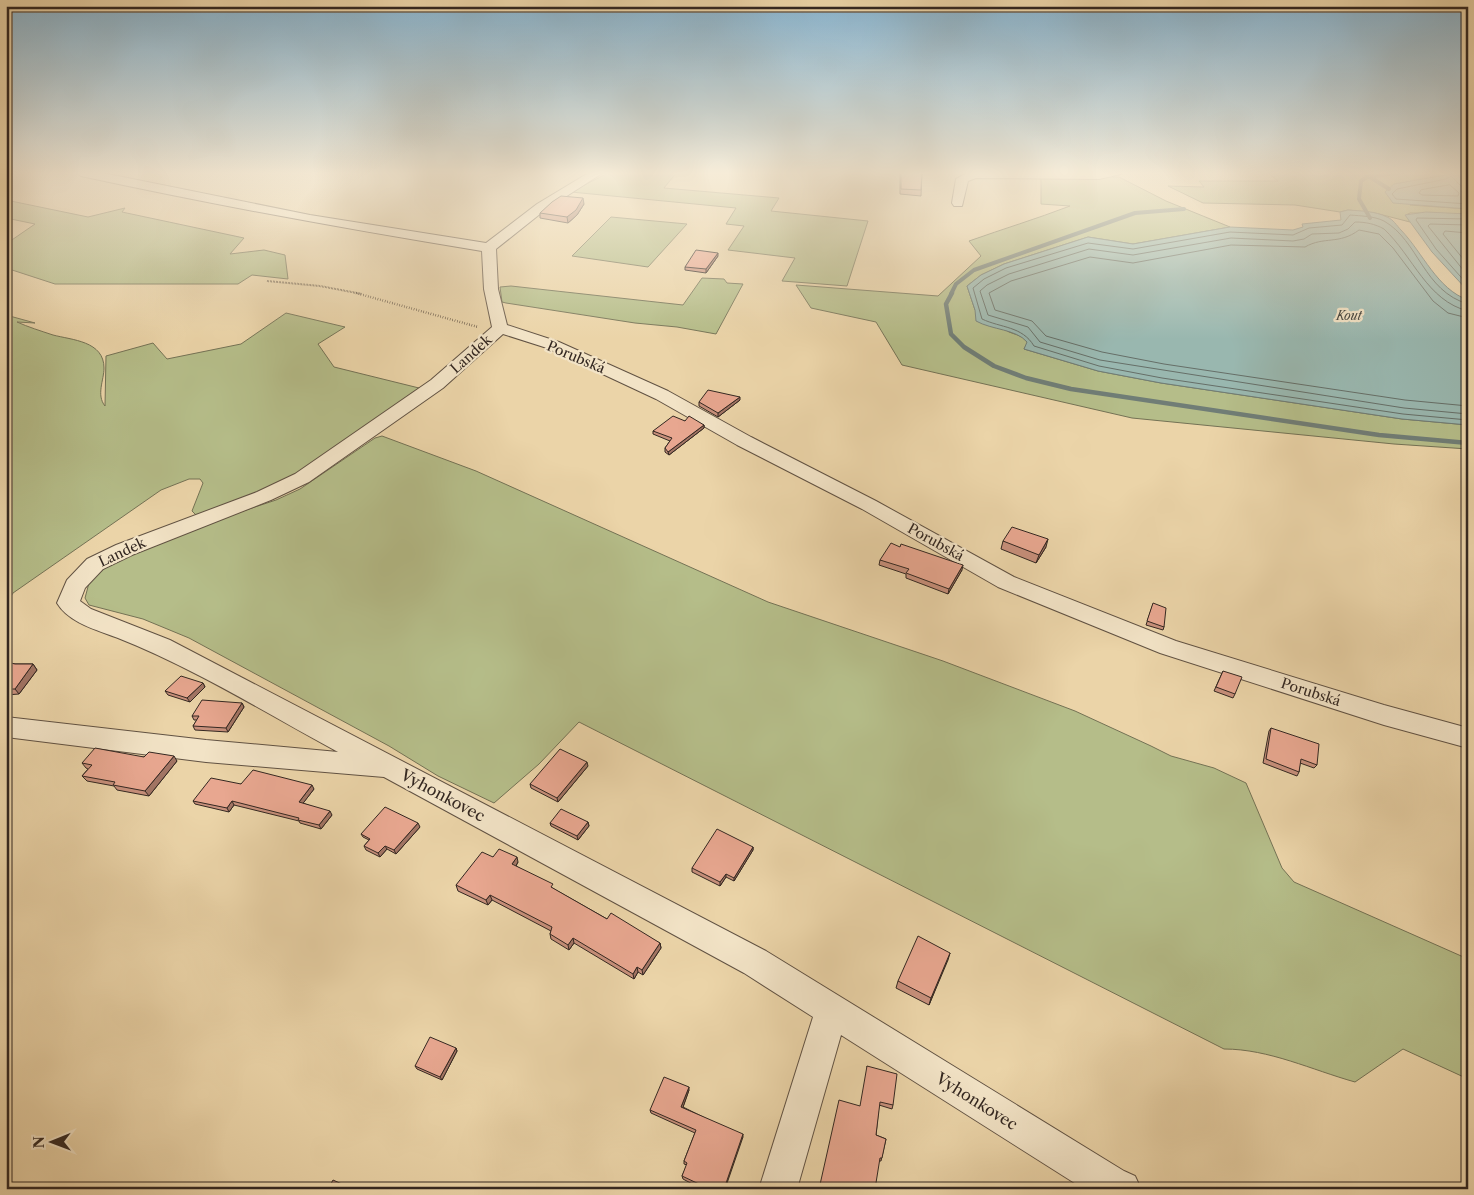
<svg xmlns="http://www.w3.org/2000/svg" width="1474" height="1195" font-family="'Libre Caslon Text',serif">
  <rect width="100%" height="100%" fill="#ebd4a8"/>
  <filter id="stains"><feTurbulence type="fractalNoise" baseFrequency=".004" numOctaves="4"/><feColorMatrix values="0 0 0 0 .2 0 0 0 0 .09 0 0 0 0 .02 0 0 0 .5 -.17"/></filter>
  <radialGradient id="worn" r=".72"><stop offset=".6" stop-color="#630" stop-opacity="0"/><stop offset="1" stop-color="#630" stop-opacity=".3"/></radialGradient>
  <path fill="#b5bd89" stroke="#747255" d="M610 172H677L664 188 779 198 771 211 868 221 847 286 782 281 795 258 728 250 744 226 726 224 736 208 571 192Z
    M1267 172H1463L1468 177V186L1456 173 1410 205 1468 209V214L1410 213 1406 215 1410 222 1375 213 1348 210 1340 212 1295 205 1203 203 1168 186 1204 187 1199 181H1278Z
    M1041 177H1119L1166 201 1230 227 1133 244 1088 237 1004 264 981 275 967 286 975 310 1009 332 1023 337 1028 342 1024 349 1098 371 1161 383 1402 419 1468 425V449L1394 444 1132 418 902 365 876 322 811 308 796 285 938 296 981 256 969 241C1003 229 1036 219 1070 206L1041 204Z
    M6 200 88 217 125 208 122 212 244 238 230 254 264 250 285 255 288 279 252 275 238 284H55L6 268V244L35 224 6 218Z
    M611 217 687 224 648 267 572 256Z
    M702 278 724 279 727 283 743 284 716 334 677 327 635 323 506 303 502 302 500 287 511 286 683 305Z
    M286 313 345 327 318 344 334 367 419 388 284 484 197 516 192 511 203 483 200 479H189L161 490 13 593 6 605V315L35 323 17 322C28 327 41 331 53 335 72 340 104 341 104 368 104 380 96 395 105 406L106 356 153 343 167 359 241 344Z
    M382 436 476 471 768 602 943 661 1075 711 1151 746 1171 756 1214 768 1246 783 1282 868 1294 882 1468 959V1079L1403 1049 1355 1082C1312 1070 1269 1049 1224 1049L579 722 539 764 494 803 438 776 389 746 189 638 143 619 89 605 85 598 89 583 109 564 180 532 276 500 300 489 375 438Z"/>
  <path fill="#99b7af" stroke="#707d76" d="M1457 173 1468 186V209L1393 203 1385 192 1394 184Z
    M1348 210C1361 211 1375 211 1387 217 1393 219 1397 226 1401 230 1423 253 1437 289 1468 300V425L1402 419 1161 383 1098 371 1024 349 1027 342C1016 329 992 330 976 321L975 310 967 286 981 275 1004 264 1088 237 1133 244 1230 227 1293 230 1303 227 1302 224 1341 220 1340 212Z
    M1426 212 1468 214V291L1432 252 1405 215Z"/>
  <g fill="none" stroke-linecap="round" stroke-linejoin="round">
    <path stroke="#666f68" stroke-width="1" d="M1450 185 1459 193 1458 196 1422 195 1419 193 1421 190Z
      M1468 189 1463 188 1451 176 1446 179 1397 189 1392 194 1396 199 1468 204
      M1468 219 1417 218 1416 220 1436 249 1468 285
      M1468 225 1430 224 1428 226 1468 276
      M1468 233 1445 231 1443 234 1468 265
      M1468 304C1423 291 1419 241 1384 221 1374 216 1361 216 1350 215L1342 225 1309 228 1293 235 1230 232 1133 249 1088 243 1006 268 984 279 973 288 982 319C1001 328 1022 326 1034 346L1099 366 1162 378 1403 414 1468 420
      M1468 311C1427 301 1413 256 1384 229 1375 224 1366 222 1355 222L1348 229 1339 233 1312 234 1304 239 1293 241 1231 238 1133 255 1089 249 1009 274 987 285 980 291 988 315 1028 327 1040 342 1100 360 1404 408 1468 414
      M1468 318 1448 313 1433 301 1393 248 1379 234 1359 230C1339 245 1324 236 1305 247L1231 245 1133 263 1090 257 1011 281 989 293 995 310 1032 321 1046 336 1102 352 1164 364 1405 400 1468 406"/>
    <path stroke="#707d76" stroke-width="4" d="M1370 177 1389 189
      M1370 218 1359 199 1361 181 1367 177 1403 172
      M951 294 956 284 974 270 1135 213 1184 209"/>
    <path stroke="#707d76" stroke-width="4.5" d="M952 293 946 304 951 334 964 347 994 366 1026 378 1071 389 1379 435 1468 443"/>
    <g stroke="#615243" stroke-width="2">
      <path id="street" d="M75 172H98L310 215 486 243 537 204 590 172H604L545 210 496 249 498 289 507 325 559 342 668 391 751 437 876 501 1014 577 1176 641 1384 705 1468 728V748L1384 725 1160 653 998 587 862 509 737 445 656 399 547 348 503 334 443 388 309 482 271 500 132 555 103 569 85 588 80 601 91 609 170 640 766 951 1124 1171 1135 1176 1141 1189H1084L841 1035 797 1189H759L813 1017 744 973 384 777 206 762 6 737V717L206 740 338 752C266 713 194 668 118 638 97 630 69 623 57 603L67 580 87 559 116 545 257 492 295 474 431 380 492 327 484 289 482 251C348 229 214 205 81 176Z
        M969 172H1123L1121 174 1099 179 976 178 968 181 962 206H954L952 203 956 179Z"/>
    </g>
    <path stroke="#332721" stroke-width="2" stroke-dasharray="0.5 1" stroke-linecap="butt" d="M267 281 320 286 362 294"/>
    <path stroke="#332721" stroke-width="2.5" stroke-dasharray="0.5 2" stroke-linecap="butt" d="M356 293 478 327"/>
    <use href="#street" fill="#f2e3c6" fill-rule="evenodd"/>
  </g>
  <path fill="#c8907c" stroke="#332721" d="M900 172H922L921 196 900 194Z
    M584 204 577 215 568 223 540 218V213Z
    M718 256 706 273 685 270V267Z
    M740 400 718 417 699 406V402Z
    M685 421 704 425V428L669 455 665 452V448L670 441 653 434V431Z
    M1003 541 1046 547 1036 563 1001 549Z
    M880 560 962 570 948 594 906 578V574L879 565Z
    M1153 604 1164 627 1163 630 1146 625Z
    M6 662 15 664H33L37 670 19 694 6 695Z
    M1223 671 1235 694 1233 698 1214 691Z
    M203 683 205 687 190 702 168 695 165 691Z
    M242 703 244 707 228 732 195 730 193 726 197 720H194L192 716Z
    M1271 728 1317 765 1314 768 1300 763 1299 772 1297 776 1263 763 1269 731Z
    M144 757 177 761 149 796 117 790 114 786 87 781 82 776 88 769 86 768 82 763Z
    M588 766 558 802 531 788 530 784Z
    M241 784 314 789 303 803 332 815 321 829 300 823 299 821 234 805 229 812 195 804 193 801Z
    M588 822 589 826 578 840 551 826 550 823Z
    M420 827 396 854 387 849 380 857 366 850 364 846 369 840 363 837 361 834Z
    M753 847V850L734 881 726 877 720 886 692 872V868Z
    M493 857 518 862 516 866 554 889 607 919 660 943 661 948 643 975 638 972 634 979 574 943 569 950 551 939 550 934 551 931 492 900 488 905 458 891 456 885Z
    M950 953 929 1005 896 988 898 981Z
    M456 1048 457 1051 442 1080 417 1069 415 1066Z
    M867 1066 893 1105 892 1109 879 1105 876 1135 886 1139 881 1161H879Z
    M689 1090 683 1107 743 1137 698 1187 683 1179 682 1176 687 1165 684 1164V1161L695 1133 651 1113 650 1110Z"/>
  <path fill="#a27565" stroke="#332721" d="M583 198 584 204 577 215 568 223 567 217Z
    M718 253V256L706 273V269Z
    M740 397V400L718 417V413Z
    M704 425V428L669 455 668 452Z
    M1048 539 1046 547 1036 563 1039 555Z
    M963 565 962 570 948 594 949 589Z
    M33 664 37 670 19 694 15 689Z
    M203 683 205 687 190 702 187 698Z
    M242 703 244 707 228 732 226 728Z
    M174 756 177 761 149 796 145 791Z
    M587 762 588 766 558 802 557 798Z
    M312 785 314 789 301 806 299 802Z
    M232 801 234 805 229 812 227 808Z
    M330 811 332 815 321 829 319 825Z
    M588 822 589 826 578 840 577 836Z
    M418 823 420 827 396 854 394 850Z
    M385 846 387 849 380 857 378 853Z
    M753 847V850L734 881V878Z
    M517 857 518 862 514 869 512 864Z
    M726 874V877L720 886V882Z
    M490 895 492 900 488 905 486 900Z
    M573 938 574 943 569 950 568 945Z
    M660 943 661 948 643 975 642 970Z
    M950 953 948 960 929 1005 931 998Z
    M637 967 638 972 634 979 633 974Z
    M456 1048 457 1051 442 1080 440 1077Z
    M689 1087V1090L682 1110 681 1107Z
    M743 1134V1137L725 1189H724Z"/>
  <path fill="#e8a790" stroke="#332721" d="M901 172H922L921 190 901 189Z
    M561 196 583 198 576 210 567 217 540 213 552 202Z
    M696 250 718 253 706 269 685 267Z
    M708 390 740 397 718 413 699 402Z
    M673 416 685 421 689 416 704 425 668 452 665 448 672 438 653 431Z
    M1012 527 1048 539 1039 555 1003 541Z
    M891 543 900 547 901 544 963 565 949 589 906 573 909 569 880 560Z
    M1153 603 1166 608 1164 627 1147 621Z
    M6 662 15 664H33L15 689H6Z
    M1223 671 1242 677 1235 694 1216 687Z
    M181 676 203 683 187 698 165 691Z
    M202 700 242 703 226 728 193 726 199 716H192Z
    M1271 728 1319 744 1317 765 1301 759 1299 772 1266 759Z
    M95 748 144 757 149 752 174 756 145 791 113 785 115 782 82 776 92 765 82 763Z
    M560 749 587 762 557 798 530 784Z
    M253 770 312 785 299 802 330 811 319 825 298 820 299 818 232 801 227 808 193 801 211 778 241 784Z
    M385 807 418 823 394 850 385 846 378 853 364 846 370 839 361 834Z
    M561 809 588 822 577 836 550 823Z
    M717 829 753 847 734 878 726 874 720 882 692 868Z
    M499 849 517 857 512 864 553 884 551 887 607 919 611 913 660 943 642 970 637 967 633 974 573 938 568 945 550 934 552 927 490 895 486 900 456 885 482 852 493 857Z
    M918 936 950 953 931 998 898 981Z
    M430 1037 456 1048 440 1077 415 1066Z
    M867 1066 897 1074 893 1105 880 1102 876 1135 886 1139 882 1158H880L875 1189H819L839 1100 860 1106Z
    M664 1077 689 1087 681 1107 743 1134 724 1189H698L699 1184 682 1176 687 1163 684 1161 696 1130 650 1110Z
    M333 1180 353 1189H328Z"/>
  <linearGradient id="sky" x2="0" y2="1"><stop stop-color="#88b5d1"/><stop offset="0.51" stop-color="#f6ecd8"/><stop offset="1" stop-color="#f6ecd8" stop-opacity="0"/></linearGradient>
  <rect width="1474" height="339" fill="url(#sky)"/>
  <g text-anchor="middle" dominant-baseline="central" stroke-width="4.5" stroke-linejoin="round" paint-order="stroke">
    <g font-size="12" font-style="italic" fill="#4c4b44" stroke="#f2e3c6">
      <text x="1349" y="315">Kout</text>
    </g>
    <g font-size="14" fill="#332721" stroke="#f2e3c6">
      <text transform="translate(471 354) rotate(-42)">Landek</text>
      <text transform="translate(576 357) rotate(23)">Porubská</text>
      <text transform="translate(936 542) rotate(29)">Porubská</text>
      <text transform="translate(122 552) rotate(-25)">Landek</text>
      <text transform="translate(1311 692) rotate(18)">Porubská</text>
    </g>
    <g font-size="16" fill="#332721" stroke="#f2e3c6">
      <text transform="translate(443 795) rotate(28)">Vyhonkovec</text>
      <text transform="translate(977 1101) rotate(32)">Vyhonkovec</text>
    </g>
  </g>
  <rect width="1474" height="1195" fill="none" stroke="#ebd4a8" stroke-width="25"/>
  <rect x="8" y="8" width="1459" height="1180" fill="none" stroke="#332721" stroke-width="2.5"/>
  <rect x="12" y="12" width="1449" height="1170" fill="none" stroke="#332721"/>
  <g transform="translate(52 1142) rotate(269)" stroke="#f2e3c6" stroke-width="4" paint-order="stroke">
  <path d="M0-4L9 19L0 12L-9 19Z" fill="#332721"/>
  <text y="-8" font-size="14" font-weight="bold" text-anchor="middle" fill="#332721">N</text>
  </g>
  <rect width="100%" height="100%" filter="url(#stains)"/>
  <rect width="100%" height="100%" fill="url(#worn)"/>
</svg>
